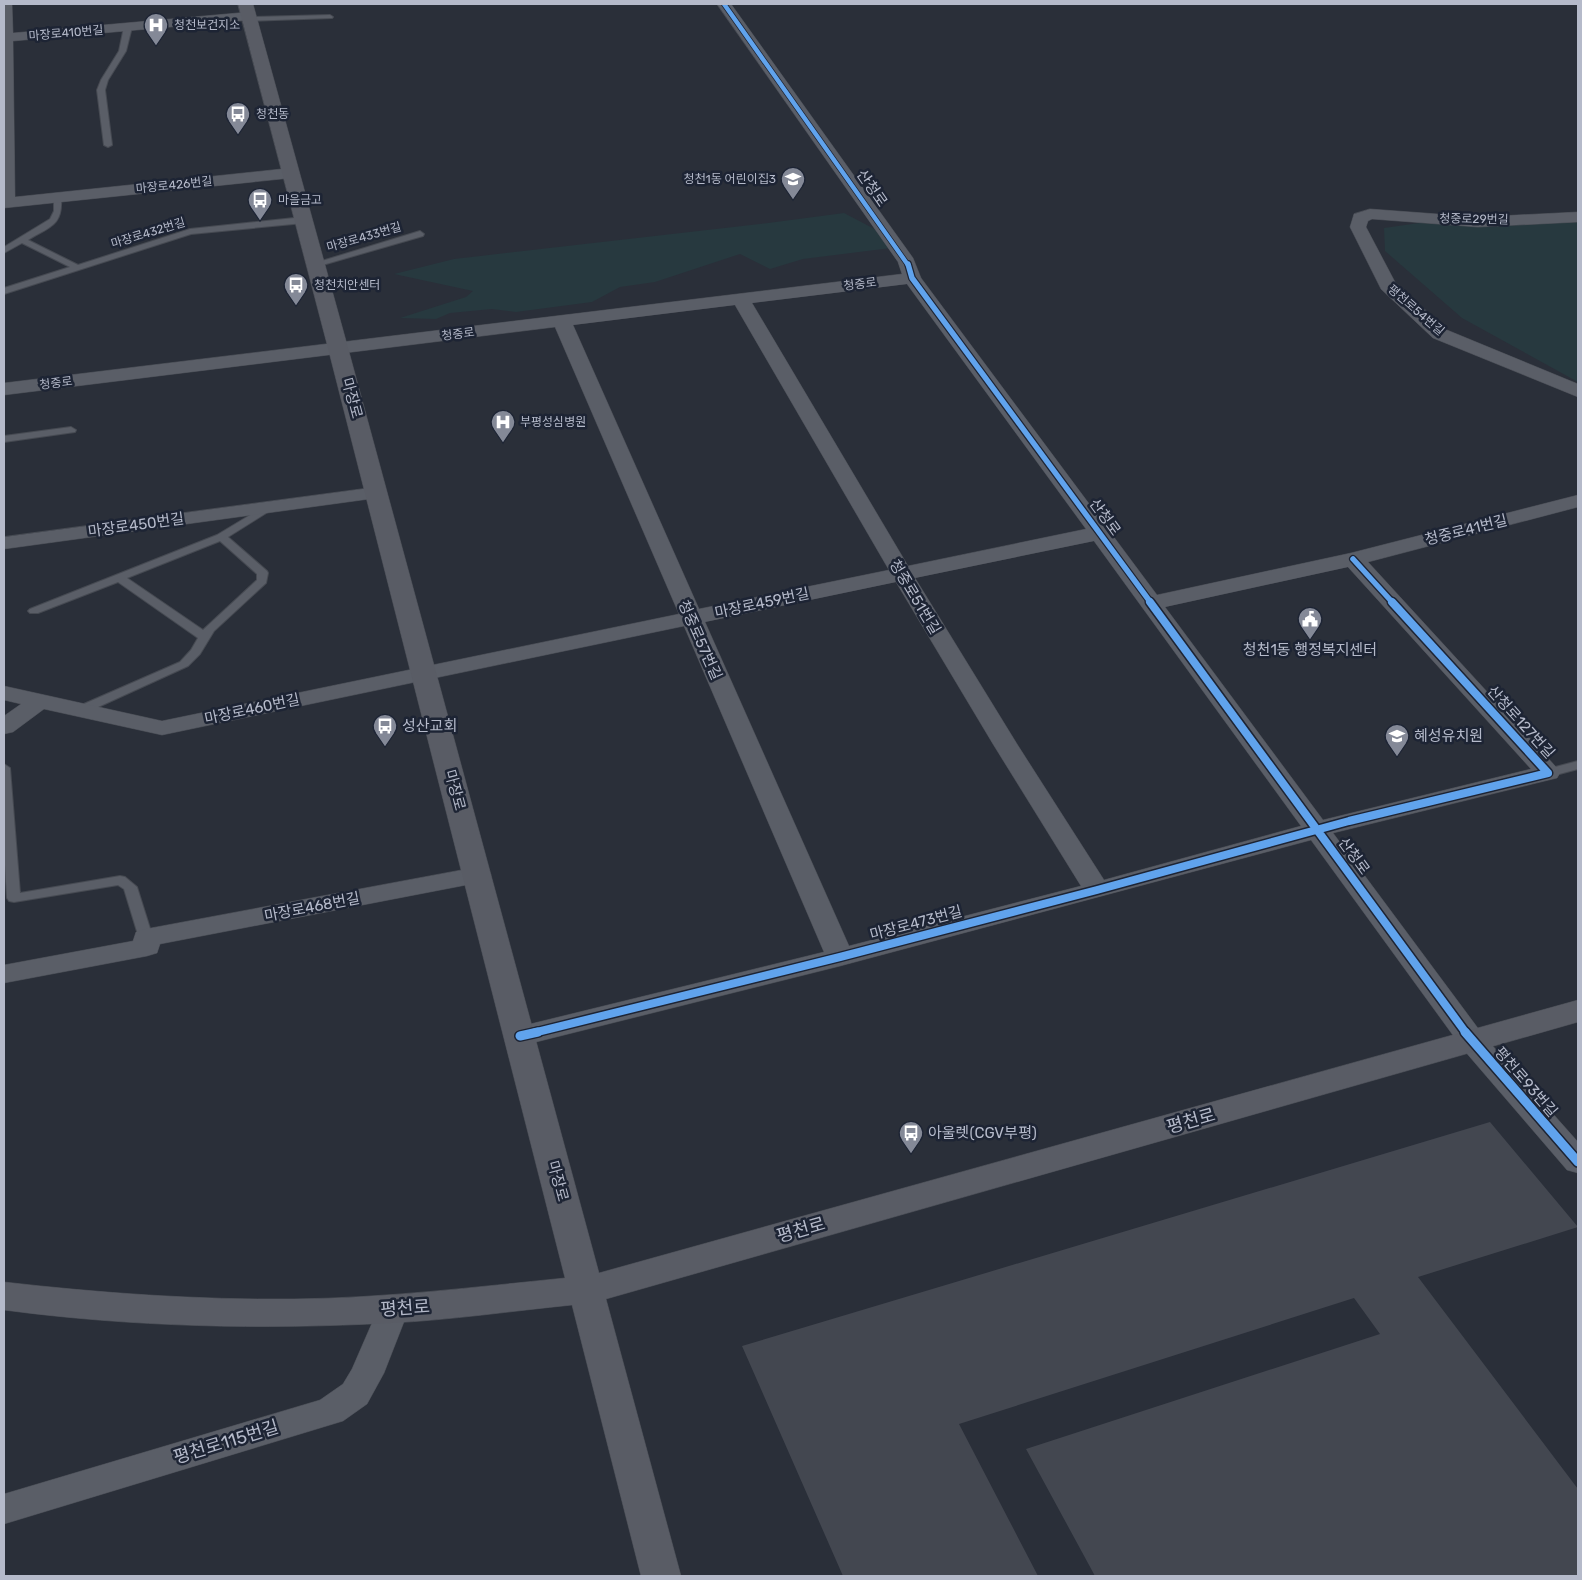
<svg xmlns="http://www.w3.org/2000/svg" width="1582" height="1580" font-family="Rubik,'Noto Sans KR',sans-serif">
  <rect width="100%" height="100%" fill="#2a2f39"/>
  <path fill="#27393f" d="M844 213 882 233 891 248 803 259 770 269 740 254 655 282 620 287 592 302 516 312 492 309 450 313 436 319 400 318 466 297 473 291 394 274 454 259 768 223Z
    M1578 220V382L1462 318 1385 251 1384 228 1419 223Z"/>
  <path fill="#434750" d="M1490 1122 1578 1227 1418 1277 1578 1489V1576H1095L1026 1449 1380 1334 1354 1298 959 1424 1038 1576H843L742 1346Z"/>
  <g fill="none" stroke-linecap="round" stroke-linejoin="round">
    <g stroke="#464a52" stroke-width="2">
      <path id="lane" d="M330 15 333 17 332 18 250 21 246 19 250 17Z
        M128 25 132 27 126 51 108 80 105 90 112 145 108 147 104 145 97 90 101 80 119 51 124 27Z
        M54 196 61 198C63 226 49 227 28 240L78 265 190 229 304 217 308 220 304 223 191 234 4 294V288L70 267 22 243 4 253V247L50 219 54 211Z
        M420 231 424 234 423 236 319 266 312 264Z
        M71 427 76 430 75 432 4 442V436Z
        M267 505 271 506 272 508 271 510 228 537 267 571 268 573 266 583 214 631 200 654 188 666 85 713H77L75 710 77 707 180 662 191 650 198 638 118 582 38 613H30L28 611 30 609 217 535ZM220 541 257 574V580L203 630 127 578Z
        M1578 761V769L1548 777 1542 773 1544 770Z
        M4 764 10 768 20 893 120 876 125 877 137 887 153 938 151 941H141L139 938 124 889 118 885 14 902 9 901 7 898 4 849Z"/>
    </g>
    <g stroke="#464a52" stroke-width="1">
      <path id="street" d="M4 4H12L13 33 249 12 256 16 249 20 13 41 15 197 291 168 297 170 299 173 297 176 291 178 4 208Z
        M717 4H731L913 258 921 278 1157 595 1351 553 1578 495V507L1368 562 1557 768 1560 773 1557 778 1333 833 1483 1035 1578 1142V1173L1567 1170 1463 1049 1311 840 840 966 520 1046 510 1043 506 1036 510 1029 824 952 684 626 162 735 44 709 13 732 4 734V716L21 704 4 700V686L162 721 679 614 555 327 4 395V383L902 274 898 262ZM907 284 1086 529 908 566 752 303ZM735 305 889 570 699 609 573 325ZM1094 541 1301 826 1104 880 1017 744 915 578ZM1348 567 1531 769 1323 820 1165 607ZM896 582 993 744 1081 886 849 946 705 622Z
        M1370 209 1478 217 1578 212V222L1478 227 1372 219 1368 221 1366 227 1395 282 1447 330 1578 384V397L1433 338 1381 289 1350 227 1354 214Z
        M377 487 384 489 387 493 384 497 4 549V537Z
        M478 867 487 869 491 875 487 881 160 944 157 953 147 956 4 983V965L133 941 136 932 146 929Z
        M393 1296 404 1300 409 1309 384 1373 367 1404 343 1421 4 1524V1494L320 1400 343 1384 352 1369 382 1300Z"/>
    </g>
    <g stroke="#464a52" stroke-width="1">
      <path id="secondary" d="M238 4H253L348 348 599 1273 1578 1000V1022L606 1299 681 1576H641L572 1305C512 1311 451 1320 391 1323 262 1330 132 1327 4 1310V1282C100 1293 197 1300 294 1299 385 1298 475 1287 565 1278L328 348Z"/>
    </g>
    <use href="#lane" fill="#5a5e67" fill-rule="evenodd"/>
    <use href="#street" fill="#5a5e67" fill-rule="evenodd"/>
    <use href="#secondary" fill="#595c65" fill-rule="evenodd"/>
    <g stroke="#1d2434" stroke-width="6">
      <path id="cycleway-far3" d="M724 4 908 265"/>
    </g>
    <g stroke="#1d2434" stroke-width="8">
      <path id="cycleway-far2" d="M908 264 912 278 1151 603
        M1353 559 1393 603"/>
    </g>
    <g stroke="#1d2434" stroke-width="11">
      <path id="cycleway-far1" d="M1150 602 1466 1033
        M533 1033 840 957 1097 890 1349 821 1548 773 1392 602"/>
    </g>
    <g stroke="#1d2434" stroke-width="12">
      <path id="cycleway" d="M1465 1032 1578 1162
        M520 1036 538 1032"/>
    </g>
    <use href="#cycleway-far3" stroke="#60a3ed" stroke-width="4.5"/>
    <use href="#cycleway-far2" stroke="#60a3ed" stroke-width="5.5"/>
    <use href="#cycleway-far1" stroke="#60a3ed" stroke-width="8"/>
    <use href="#cycleway" stroke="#60a3ed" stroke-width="9"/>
  </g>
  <defs>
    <g id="hospital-pin" transform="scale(1.25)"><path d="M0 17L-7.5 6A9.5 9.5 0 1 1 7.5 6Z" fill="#848997" stroke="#1d2434"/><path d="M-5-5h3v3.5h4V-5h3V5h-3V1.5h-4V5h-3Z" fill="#fff"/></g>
    <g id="bus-pin" transform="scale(1.25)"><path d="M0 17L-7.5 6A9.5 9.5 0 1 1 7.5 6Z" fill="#848997" stroke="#1d2434"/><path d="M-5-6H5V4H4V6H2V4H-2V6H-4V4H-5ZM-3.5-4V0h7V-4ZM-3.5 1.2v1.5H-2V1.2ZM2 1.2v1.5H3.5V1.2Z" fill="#fff"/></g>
    <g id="school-pin" transform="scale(1.25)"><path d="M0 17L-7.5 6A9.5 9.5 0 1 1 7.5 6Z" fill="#848997" stroke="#1d2434"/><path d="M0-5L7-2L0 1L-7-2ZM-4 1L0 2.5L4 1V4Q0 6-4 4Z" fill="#fff"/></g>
    <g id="civic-pin" transform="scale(1.25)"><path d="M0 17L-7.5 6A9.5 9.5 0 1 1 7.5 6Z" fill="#848997" stroke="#1d2434"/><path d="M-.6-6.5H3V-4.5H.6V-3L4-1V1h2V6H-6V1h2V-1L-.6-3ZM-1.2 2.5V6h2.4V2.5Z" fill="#fff"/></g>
  </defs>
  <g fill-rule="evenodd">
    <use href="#hospital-pin" x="156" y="25"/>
    <use href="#bus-pin" x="238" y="114"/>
    <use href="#school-pin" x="793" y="179"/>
    <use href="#bus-pin" x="260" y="200"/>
    <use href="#bus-pin" x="296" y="285"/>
    <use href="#hospital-pin" x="503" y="422"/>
    <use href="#civic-pin" x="1310" y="619"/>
    <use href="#bus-pin" x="385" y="726"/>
    <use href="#school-pin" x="1397" y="736"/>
    <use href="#bus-pin" x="911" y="1133"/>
  </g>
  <g text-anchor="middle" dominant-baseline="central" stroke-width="5" stroke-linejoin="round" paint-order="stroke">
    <g font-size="12" fill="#b5baca" stroke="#1d2434" text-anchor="start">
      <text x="174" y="25">청천보건지소</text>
      <text x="256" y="114">청천동</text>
      <text x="776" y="179" text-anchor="end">청천1동 어린이집3</text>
      <text x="278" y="200">마을금고</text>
      <text x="314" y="285">청천치안센터</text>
      <text x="520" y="422">부평성심병원</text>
    </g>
    <g font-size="12" fill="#b5baca" stroke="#1d2434">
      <text transform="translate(66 33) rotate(-5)">마장로410번길</text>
      <text transform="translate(174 185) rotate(-6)">마장로426번길</text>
      <text transform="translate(1474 219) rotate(1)">청중로29번길</text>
      <text transform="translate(148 233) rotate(-17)">마장로432번길</text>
      <text transform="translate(364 237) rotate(-16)">마장로433번길</text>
      <text transform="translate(860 284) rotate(-7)">청중로</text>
      <text transform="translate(1416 310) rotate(41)">평천로54번길</text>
      <text transform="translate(458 334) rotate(-7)">청중로</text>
      <text transform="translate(56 383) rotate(-7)">청중로</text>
    </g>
    <g font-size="15" fill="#b5baca" stroke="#1d2434">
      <text transform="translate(872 188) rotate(55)">산청로</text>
      <text transform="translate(352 398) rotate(75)">마장로</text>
      <text transform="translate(1105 517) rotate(54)">산청로</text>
      <text transform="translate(136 525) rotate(-8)">마장로450번길</text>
      <text transform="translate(1466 530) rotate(-14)">청중로41번길</text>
      <text transform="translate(915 597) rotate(59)">청중로51번길</text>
      <text transform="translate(762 603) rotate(-12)">마장로459번길</text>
      <text transform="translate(700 640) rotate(66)">청중로57번길</text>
      <text transform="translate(252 709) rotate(-12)">마장로460번길</text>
      <text transform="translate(1521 722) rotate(48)">산청로127번길</text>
      <text transform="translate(455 790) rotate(75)">마장로</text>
      <text transform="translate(1354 856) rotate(54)">산청로</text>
      <text transform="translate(312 907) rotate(-11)">마장로468번길</text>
      <text transform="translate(916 923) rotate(-15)">마장로473번길</text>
      <text transform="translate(1526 1082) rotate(49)">평천로93번길</text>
      <text transform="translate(558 1181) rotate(75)">마장로</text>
    </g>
    <g font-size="15" fill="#b5baca" stroke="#1d2434" text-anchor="start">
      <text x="1310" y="650" text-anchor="middle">청천1동 행정복지센터</text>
      <text x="402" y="726">성산교회</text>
      <text x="1414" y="736">혜성유치원</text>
      <text x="928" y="1133">아울렛(CGV부평)</text>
    </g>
    <g font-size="18" fill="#b5baca" stroke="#1d2434">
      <text transform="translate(1191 1121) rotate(-16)">평천로</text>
      <text transform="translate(801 1230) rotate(-16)">평천로</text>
      <text transform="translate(405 1308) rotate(-4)">평천로</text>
      <text transform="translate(226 1442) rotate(-17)">평천로115번길</text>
    </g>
  </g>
  <rect width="1582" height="1580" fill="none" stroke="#b5baca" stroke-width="10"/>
</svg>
